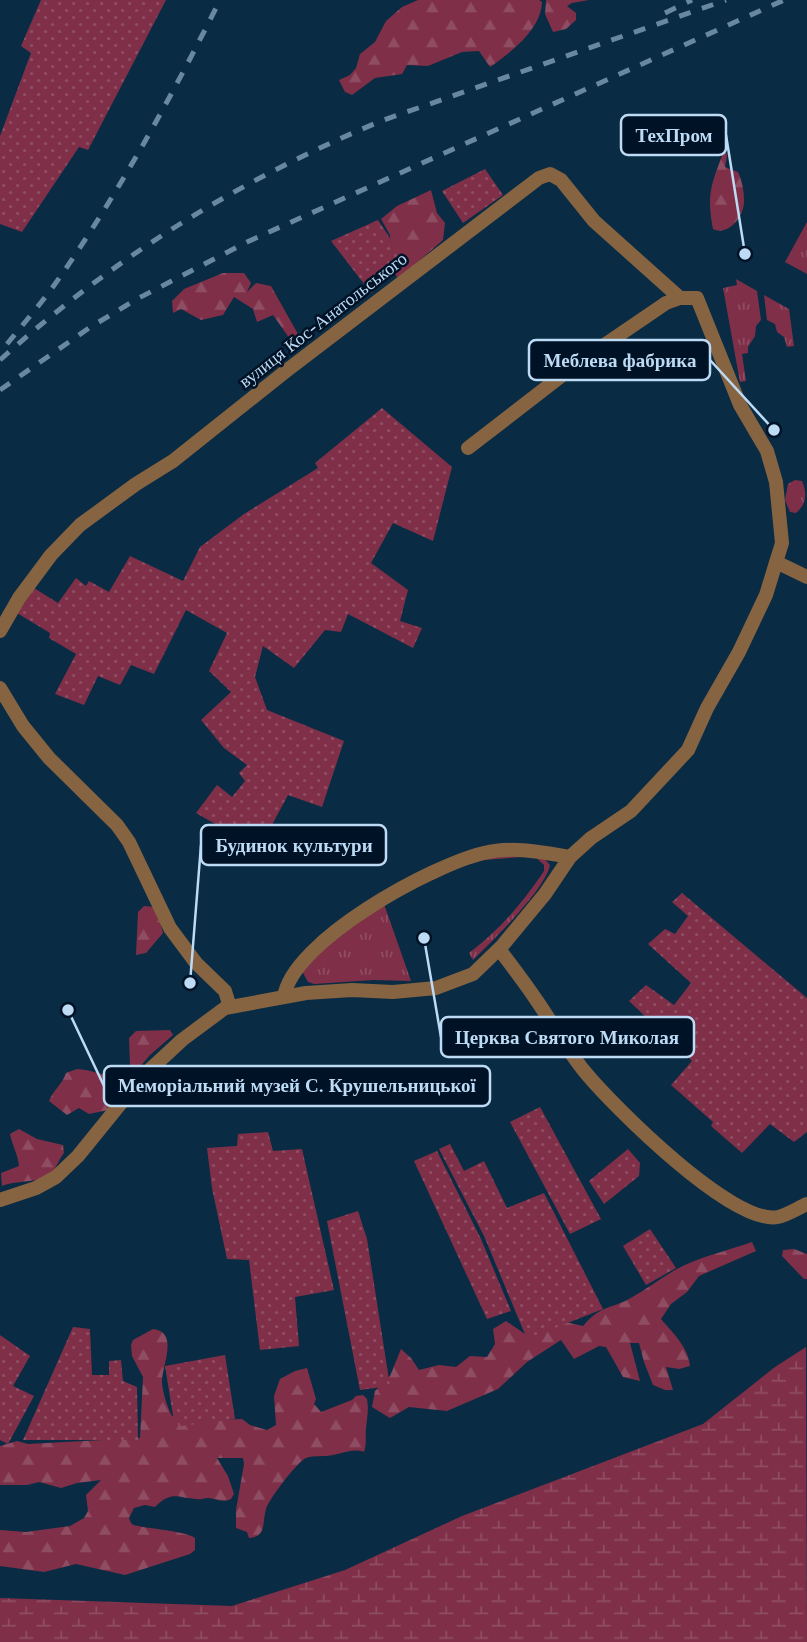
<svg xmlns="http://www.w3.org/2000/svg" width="807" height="1642" font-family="'Libre Baskerville',serif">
  <defs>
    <pattern id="grass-tufts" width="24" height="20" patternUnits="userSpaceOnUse" patternTransform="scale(1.75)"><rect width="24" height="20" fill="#7f3048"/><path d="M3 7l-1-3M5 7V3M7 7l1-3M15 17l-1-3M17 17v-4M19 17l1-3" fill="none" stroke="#8f4d63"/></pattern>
    <pattern id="forest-firs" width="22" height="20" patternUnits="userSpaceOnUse" patternTransform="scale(1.75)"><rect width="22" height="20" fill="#7f3048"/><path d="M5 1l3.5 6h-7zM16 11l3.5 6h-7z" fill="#8f4d63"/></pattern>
    <pattern id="wetland-marsh" width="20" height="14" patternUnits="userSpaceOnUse" patternTransform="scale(1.75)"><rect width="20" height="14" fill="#7f3048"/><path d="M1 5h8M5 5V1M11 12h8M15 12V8" fill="none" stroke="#8f4d63"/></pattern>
    <pattern id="park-dots" width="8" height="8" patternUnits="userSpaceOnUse" patternTransform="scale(1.75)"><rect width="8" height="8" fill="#7f3048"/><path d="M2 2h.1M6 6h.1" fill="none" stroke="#8f4d63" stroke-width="1.8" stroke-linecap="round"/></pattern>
  </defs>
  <rect width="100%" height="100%" fill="#092b43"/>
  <path fill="url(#grass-tufts)" d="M807 222V274L785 262Z
    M736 279 757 291 761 320 756 326 755 336 748 347V353L742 354 746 381 740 382 723 288 737 285Z
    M764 295 789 309 794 346 787 347 784 337 777 332 775 324 767 320Z
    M795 480 802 481C807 493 807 504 796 513L790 512 785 500 788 484Z
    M516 853 541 855 550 865C545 890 493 940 473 960L469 953C497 932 520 906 540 877L544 871V865L534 856 484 860 462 866 433 880 431 877 473 859Z
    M384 904 411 981 373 980 314 984 308 982 302 971 319 951Z"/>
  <path fill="url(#forest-firs)" d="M418 0H539L542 2C541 30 511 52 490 67L479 51 462 52 428 66 407 65 402 74 375 78 352 95 345 92 339 80 350 75 356 68 360 54 375 42 386 21 402 7Z
    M546 0H589L572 3 567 6 576 13V20L566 29 553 32 545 14Z
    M724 150 727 155 725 167 738 172C742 181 744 190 744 200 745 215 729 237 713 229 706 192 712 184 724 150Z
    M431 190 437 213 445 223 443 240 398 279 392 268 390 235 381 219 397 206Z
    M223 273H244L251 283 247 292 256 283 271 286 303 343 292 342 273 315 257 322 253 309 234 297 223 315 201 320 181 309 173 313 172 301 184 289Z
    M144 906 156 907 163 933 146 953 136 955 138 912Z
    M170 1030 173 1035 150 1055 137 1070 130 1065 129 1038 136 1031Z
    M77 1069C96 1070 107 1080 127 1073L131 1077 128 1085 117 1095 114 1104 108 1110 89 1114 79 1108 67 1115 49 1101C53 1090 62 1085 66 1073Z
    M19 1129 37 1139 63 1145 64 1153C59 1159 57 1167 52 1172 38 1185 19 1179 2 1186L1 1173 19 1166C18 1154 12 1145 10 1134Z
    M752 1242 756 1251 699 1276 687 1292 671 1304 661 1319C673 1333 688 1347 690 1366L679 1369 666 1367 673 1390H665L653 1385 644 1362 639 1343H630L640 1381 623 1377 606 1347 599 1346 574 1359 561 1340 527 1362 498 1389 447 1411 409 1407 390 1418 372 1407 375 1391 390 1376 401 1349 411 1358 419 1370 439 1365 456 1367 470 1356 487 1357 495 1344 493 1329 506 1321 528 1336 561 1321 583 1326C601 1305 608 1310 629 1299 645 1290 660 1279 675 1270 698 1257 727 1251 752 1242Z
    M794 1249 807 1254V1279H804L782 1256 783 1250Z
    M153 1329C180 1332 161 1367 162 1383 163 1393 167 1407 172 1416 184 1419 194 1417 207 1418 219 1419 229 1420 242 1419L250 1425 267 1430 276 1425 274 1396 280 1379 295 1371 307 1368 316 1399 314 1404 321 1412 352 1400 356 1396 363 1395 367 1399C369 1410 367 1418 366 1428 365 1437 367 1443 364 1452 354 1448 343 1453 333 1455 325 1457 314 1455 306 1458 298 1461 268 1500 266 1509 262 1522 267 1537 249 1538L247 1532 236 1528V1510L244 1464 243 1458H217L228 1476 234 1494 231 1499C223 1503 217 1499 209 1498 202 1498 203 1500 197 1499 177 1498 172 1490 155 1507L145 1505 134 1508 129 1518C130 1520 130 1522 132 1524 136 1528 184 1530 195 1538V1550L190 1554 125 1575 76 1564 44 1572 0 1566V1530L26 1532 70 1526 84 1518 88 1511 86 1495 101 1480 77 1483 61 1488 39 1482 27 1485H0V1446L17 1441 28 1444 140 1438 143 1377 132 1356 131 1345 133 1340Z"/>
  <path fill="url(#wetland-marsh)" d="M806 1347 807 1642H0V1598L232 1606 345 1570 462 1516 703 1424 775 1367Z"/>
  <path fill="url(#park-dots)" d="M41 0H166L88 150 79 147 22 232 0 224V136L31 53 21 46Z
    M485 169 503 195 463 223 442 191Z
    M378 220 407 264 371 293 331 241Z
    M382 408 452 467 433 541 393 523 371 563 408 590 400 621 422 628 413 648 348 614 341 632 325 630 294 668 263 646 255 677 267 710 344 741 322 807 288 795 259 849 196 813 217 785 232 797 245 781 239 773 247 765 224 748 201 720 231 692 209 671 227 633 186 610 154 674 131 665 120 685 98 676 84 705 55 694 76 654 49 638 50 633 17 613 34 588 58 603 76 578 86 586 89 581 109 592 130 556 183 581 200 547 244 514 318 468 315 463Z
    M682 893 807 998V1132L794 1142 770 1124 742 1153 711 1126 713 1122 671 1085 692 1061 629 1001 646 985 674 1005 691 983 648 944 665 929 675 934 688 916 672 902Z
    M540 1107 601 1219 570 1234 510 1122Z
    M268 1132 273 1151 302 1149 334 1290 295 1297 299 1346 260 1350 249 1260 227 1259 212 1188 207 1148 237 1146 238 1134Z
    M450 1144 464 1171 484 1161 507 1208 544 1193 603 1309 527 1339 484 1236 439 1149Z
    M628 1149 640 1163 639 1176 604 1204 589 1181Z
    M437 1151 481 1239 511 1311 487 1319 414 1161Z
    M358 1211 367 1239 390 1386 360 1390 327 1221Z
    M650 1229 676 1268 646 1285 623 1246Z
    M73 1327 90 1329 92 1375H109V1361L121 1360 123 1381 137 1387 138 1440H23Z
    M0 1335 30 1356 13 1386 34 1396 8 1444 0 1440Z
    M225 1355 235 1419 181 1426 174 1422 165 1366Z"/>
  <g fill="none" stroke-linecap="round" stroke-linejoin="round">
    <path stroke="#866341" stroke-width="14" d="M776 562 807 577
      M0 631 19 598 51 555 80 525 136 484 173 461 286 371 539 178 550 174 561 180 594 221 680 298
      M0 688 23 726 49 758 117 825 129 842 170 928 196 963 225 991 230 1007
      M499 949C512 966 525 983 537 1001 553 1024 567 1050 585 1072 613 1106 733 1226 778 1217 787 1215 798 1208 807 1204
      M284 997C292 941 432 865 484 853 512 846 541 852 570 857
      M0 1200 36 1188 56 1177 78 1156 142 1077 182 1040 225 1008 306 993 352 990 393 992 436 988 473 974 502 946 545 894 570 857 591 838 631 811 688 750 707 708 739 652 766 595 782 543 776 482 767 451 740 405 697 298H680L666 303 578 363 468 448"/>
    <path stroke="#6888a1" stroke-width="5" stroke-dasharray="12 12" stroke-linecap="butt" d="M665 13 692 0
      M7 344C25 322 44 300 60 277 121 189 172 96 220 0
      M0 360C116 256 237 181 381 121L726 0
      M0 390 89 328 135 300 247 242 784 0"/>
  </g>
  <g text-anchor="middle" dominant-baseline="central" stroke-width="5" stroke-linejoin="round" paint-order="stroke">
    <g font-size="18" fill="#bddbf5" stroke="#001225">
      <text transform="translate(323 320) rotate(-38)">вулиця Кос-Анатольського</text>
    </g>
  </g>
  <path fill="none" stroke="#bddbf5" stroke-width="2.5" d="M745 254L726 135M774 430L710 360M190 983L201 845M424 938L441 1037M68 1010L104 1086"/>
  <g fill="#bddbf5" stroke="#001225" stroke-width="2.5">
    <circle cx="745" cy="254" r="7"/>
    <circle cx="774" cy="430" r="7"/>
    <circle cx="190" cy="983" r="7"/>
    <circle cx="424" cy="938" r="7"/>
    <circle cx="68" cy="1010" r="7"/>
  </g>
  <g fill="#001225" stroke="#bddbf5" stroke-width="2.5">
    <rect x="621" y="115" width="105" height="40" rx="7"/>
    <rect x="529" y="340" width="181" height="40" rx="7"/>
    <rect x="201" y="825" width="185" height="40" rx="7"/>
    <rect x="441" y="1017" width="253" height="40" rx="7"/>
    <rect x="104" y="1066" width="386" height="40" rx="7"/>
  </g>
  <g font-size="19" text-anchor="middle" font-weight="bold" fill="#bddbf5">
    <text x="674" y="142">ТехПром</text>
    <text x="620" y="367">Меблева фабрика</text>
    <text x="294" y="852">Будинок культури</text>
    <text x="567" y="1044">Церква Святого Миколая</text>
    <text x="297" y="1092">Меморіальний музей С. Крушельницької</text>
  </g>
</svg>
